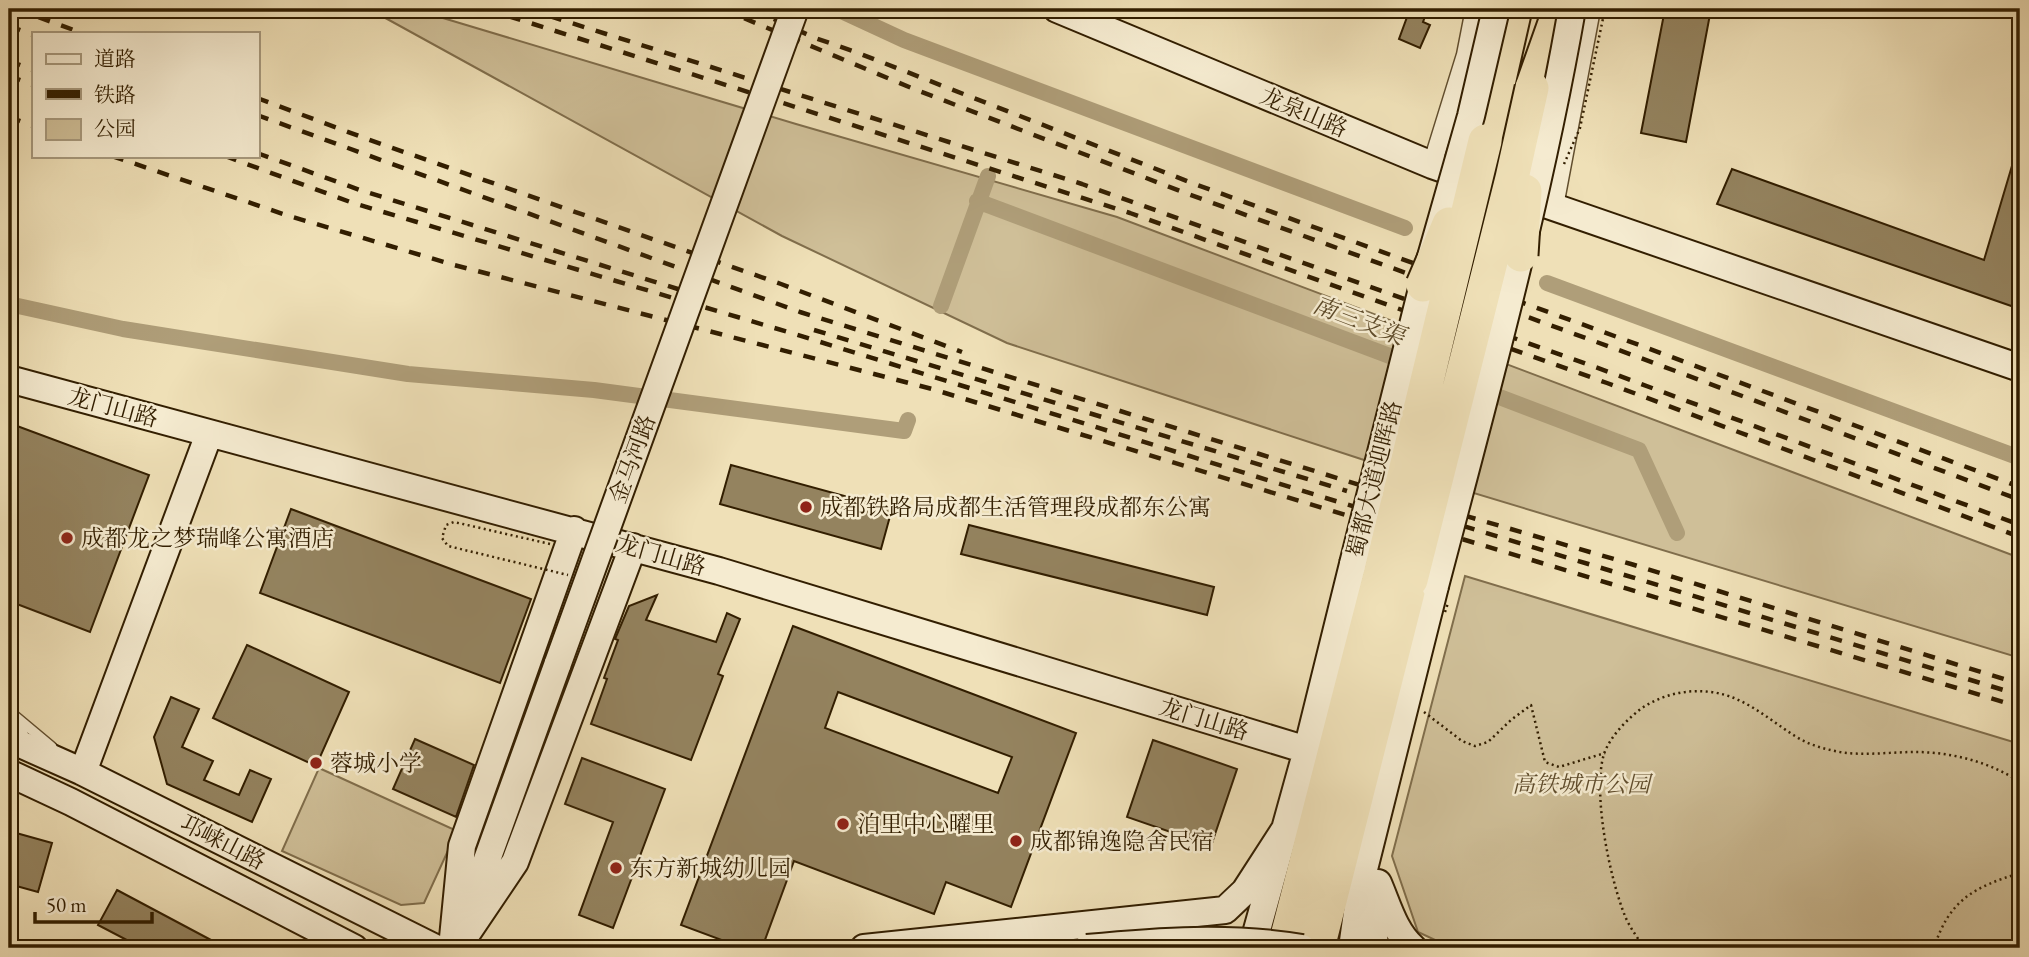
<svg xmlns="http://www.w3.org/2000/svg" width="2029" height="957" font-family="'EB Garamond','Noto Serif SC',serif">
  <rect width="100%" height="100%" fill="#efe0b7"/>
  <filter id="stains"><feTurbulence type="fractalNoise" baseFrequency=".00286" numOctaves="4"/><feColorMatrix values="0 0 0 0 .2 0 0 0 0 .09 0 0 0 0 .02 0 0 0 .5 -.17"/></filter>
  <radialGradient id="worn" r=".72"><stop offset=".6" stop-color="#630" stop-opacity="0"/><stop offset="1" stop-color="#630" stop-opacity=".3"/></radialGradient>
  <path fill="#cfbf98" stroke="#806e4c" stroke-width="2" d="M369 9H413L796 124 1117 217 2020 558V658L1361 459 1007 343 782 236Z
    M1465 576 2020 744V948H1452L1418 932 1392 856Z
    M319 768 457 831 424 903 401 905 282 851Z"/>
  <g fill="none" stroke-linecap="round" stroke-linejoin="round">
    <path stroke="#af9e79" stroke-width="16" d="M837 9 904 40 1405 228
      M977 201 1411 364
      M1547 283 2020 458
      M9 304 123 329 408 374 594 390 904 431 908 420
      M941 306 988 176
      M1481 390 1639 450 1677 533"/>
  </g>
  <path fill="#94835f" stroke="#321e00" stroke-width="2" fill-rule="evenodd" d="M1410 9H1428L1423 22 1430 25 1420 48 1399 39Z
    M1665 9H1711L1686 142 1641 133Z
    M2017 149H2020V309L1717 204 1732 169 1984 260Z
    M9 423 149 475 90 632 9 601Z
    M731 465 892 509 881 549 720 504Z
    M291 509 531 599 500 683 260 593Z
    M969 525 1214 587 1207 615 961 554Z
    M657 595 646 620 716 642 727 613 740 619 718 674 723 676 691 760 591 724 607 679 604 678 618 640 615 639 629 606Z
    M793 626 1076 733 1011 907 946 882 934 914 794 861 762 948H743L681 925ZM838 692 1012 757 998 793 825 728Z
    M247 645 349 692 316 766 213 718Z
    M171 697 199 709 182 747 213 761 204 780 239 795 250 770 271 779 252 822 167 784 154 737Z
    M415 739 474 765 456 817 393 789Z
    M1153 740 1237 769 1211 846 1127 817Z
    M582 758 665 789 613 928 579 915 613 822 565 804Z
    M9 831 52 843 38 892 9 884Z
    M117 890 226 948H142L98 925Z"/>
  <g fill="none" stroke-linecap="round" stroke-linejoin="round">
    <g stroke="#614e2e" stroke-width="12">
      <path id="lane" d="M9 711 52 747
        M9 724 23 733"/>
    </g>
    <g stroke="#614e2e" stroke-width="21">
      <path id="street" d="M1432 165 1466 55 1475 9
        M1554 206 1591 9"/>
    </g>
    <g stroke="#321e00" stroke-width="30">
      <path id="secondary" d="M1057 9 1432 165 2020 368
        M9 379 719 571 1307 750
        M9 739 83 772 435 948
        M83 772 209 434
        M9 773 71 802 354 948
        M1378 883C1388 906 1394 931 1413 948
        M1371 893 1375 948
        M466 918 558 663
        M452 948 462 846 574 530
        M457 948 515 862 633 547
        M864 948 1225 910 1245 891 1287 826
        M1252 948 1307 750 1353 564
        M1352 948 1362 877 1435 586"/>
    </g>
    <g stroke="#321e00" stroke-width="37">
      <path id="highway" d="M1532 88 1560 9
        M1485 141 1515 9
        M1284 948 1381 571
        M1318 948 1411 580"/>
    </g>
    <path stroke="#321e00" stroke-width="2.5" stroke-dasharray="2 3.5" stroke-linecap="butt" d="M1424 712 1462 741 1475 746 1488 742 1511 720 1531 705 1545 762 1559 767 1605 753
      M1644 948C1638 938 1630 928 1625 916 1610 879 1592 793 1604 754 1610 736 1630 716 1645 706 1665 694 1688 689 1711 692 1744 696 1768 719 1795 736 1809 745 1824 749 1840 752 1864 756 1890 752 1915 752 1951 752 1990 762 2020 782
      M1934 948C1949 900 1974 887 2020 873"/>
    <use href="#lane" stroke="#f5ebd0" stroke-width="9"/>
    <use href="#street" stroke="#f5ebd0" stroke-width="18"/>
    <use href="#secondary" stroke="#f5ebd0" stroke-width="26"/>
    <use href="#highway" stroke="#efe0b7" stroke-width="33"/>
    <path stroke="#321e00" stroke-width="4.5" stroke-dasharray="12 12" stroke-linecap="butt" d="M16 9 82 33
      M486 9 1130 213 1607 383 2020 537
      M527 9 1082 184 1609 372 2020 525
      M722 9 914 89 1188 194 1638 357 2020 500
      M752 9 815 38 853 51 1192 183 1642 346 2020 487
      M9 26 33 35
      M9 61 33 70
      M9 76 33 85
      M257 98 367 139 781 284 962 352
      M257 115 800 312 1363 486 1631 564 2020 684
      M9 117 33 126
      M257 153 360 190 710 299
      M112 156 286 215 454 265 932 389 1444 545
      M225 156 353 203 788 332 1329 499 2020 707
      M814 330 1347 491
      M1417 512 2020 695"/>
    <g stroke="#321e00" stroke-width="30" stroke-linecap="butt">
      <path id="secondary-bridge" d="M1353 564 1423 285 1471 116 1496 9
        M1435 586C1485 395 1538 204 1572 9
        M558 663 795 9
        M1087 948C1159 941 1231 936 1302 948"/>
    </g>
    <g stroke="#321e00" stroke-width="37" stroke-linecap="butt">
      <path id="highway-bridge" d="M1521 255 1525 191
        M1423 285 1449 224
        M1381 571 1485 141
        M1411 580 1512 178 1532 88"/>
    </g>
    <path stroke="#321e00" stroke-width="2.5" stroke-dasharray="2 3.5" stroke-linecap="butt" d="M1564 164 1580 128 1605 9
      M550 544 454 522 446 525 442 538 448 546 568 575
      M1445 612 1448 603"/>
    <use href="#secondary-bridge" stroke="#f5ebd0" stroke-width="26"/>
    <use href="#highway-bridge" stroke="#efe0b7" stroke-width="33"/>
  </g>
  <g fill="#8f2418" stroke="#f5ebd0" stroke-width="2.5">
    <circle cx="806" cy="507" r="7"/>
    <circle cx="67" cy="538" r="7"/>
    <circle cx="316" cy="763" r="7"/>
    <circle cx="843" cy="824" r="7"/>
    <circle cx="1016" cy="841" r="7"/>
    <circle cx="616" cy="868" r="7"/>
  </g>
  <g text-anchor="middle" dominant-baseline="central" stroke-width="5" stroke-linejoin="round" paint-order="stroke">
    <g font-size="23" fill="#321e00" stroke="#f5ebd0">
      <text transform="translate(1304 112) rotate(23)">龙泉山路</text>
      <text transform="translate(113 407) rotate(15)">龙门山路</text>
      <text transform="translate(632 459) rotate(-70)">金马河路</text>
      <text transform="translate(1374 479) rotate(-76)">蜀都大道迎晖路</text>
      <text transform="translate(661 555) rotate(16)">龙门山路</text>
      <text transform="translate(1204 719) rotate(17)">龙门山路</text>
      <text transform="translate(223 842) rotate(27)">邛崃山路</text>
    </g>
    <g font-size="23" fill="#321e00" stroke="#f5ebd0" text-anchor="start">
      <text x="820" y="507">成都铁路局成都生活管理段成都东公寓</text>
      <text x="81" y="538">成都龙之梦瑞峰公寓酒店</text>
      <text x="330" y="763">蓉城小学</text>
      <text x="857" y="824">泊里中心曜里</text>
      <text x="1030" y="841">成都锦逸隐舍民宿</text>
      <text x="630" y="868">东方新城幼儿园</text>
    </g>
    <g font-size="23" font-style="italic" fill="#614e2e" stroke="#f5ebd0">
      <text x="1581" y="784">高铁城市公园</text>
    </g>
    <g font-size="24" font-style="italic" fill="#5e4b2a" stroke="#f5ebd0">
      <text transform="translate(1359 320) rotate(21)">南三支渠</text>
    </g>
  </g>
  <rect width="2029" height="957" fill="none" stroke="#efe0b7" stroke-width="35"/>
  <rect x="10" y="10" width="2008" height="936" fill="none" stroke="#321e00" stroke-width="3.5"/>
  <rect x="18" y="18" width="1994" height="922" fill="none" stroke="#321e00" stroke-width="2"/>
  <rect x="32" y="32" width="228" height="126" fill="#f5ebd0" stroke="#a7997d" stroke-width="2"/>
  <rect x="46" y="54" width="35" height="10" fill="#f5ebd0" stroke="#a7997d" stroke-width="2"/>
  <text x="94" y="66" font-size="21" fill="#321e00">道路</text>
  <rect x="46" y="89" width="35" height="10" fill="#321e00" stroke="#a7997d" stroke-width="2"/>
  <text x="94" y="102" font-size="21" fill="#321e00">铁路</text>
  <rect x="46" y="119" width="35" height="21" fill="#cfbf98" stroke="#a7997d" stroke-width="2"/>
  <text x="94" y="136" font-size="21" fill="#321e00">公园</text>
  <path d="M35 912v10h117v-10" fill="none" stroke="#321e00" stroke-width="3.5"/>
  <text x="46" y="912" font-size="21" fill="#321e00" stroke="#f5ebd0" stroke-width="5" paint-order="stroke">50 m</text>
  <rect width="100%" height="100%" filter="url(#stains)"/>
  <rect width="100%" height="100%" fill="url(#worn)"/>
</svg>
